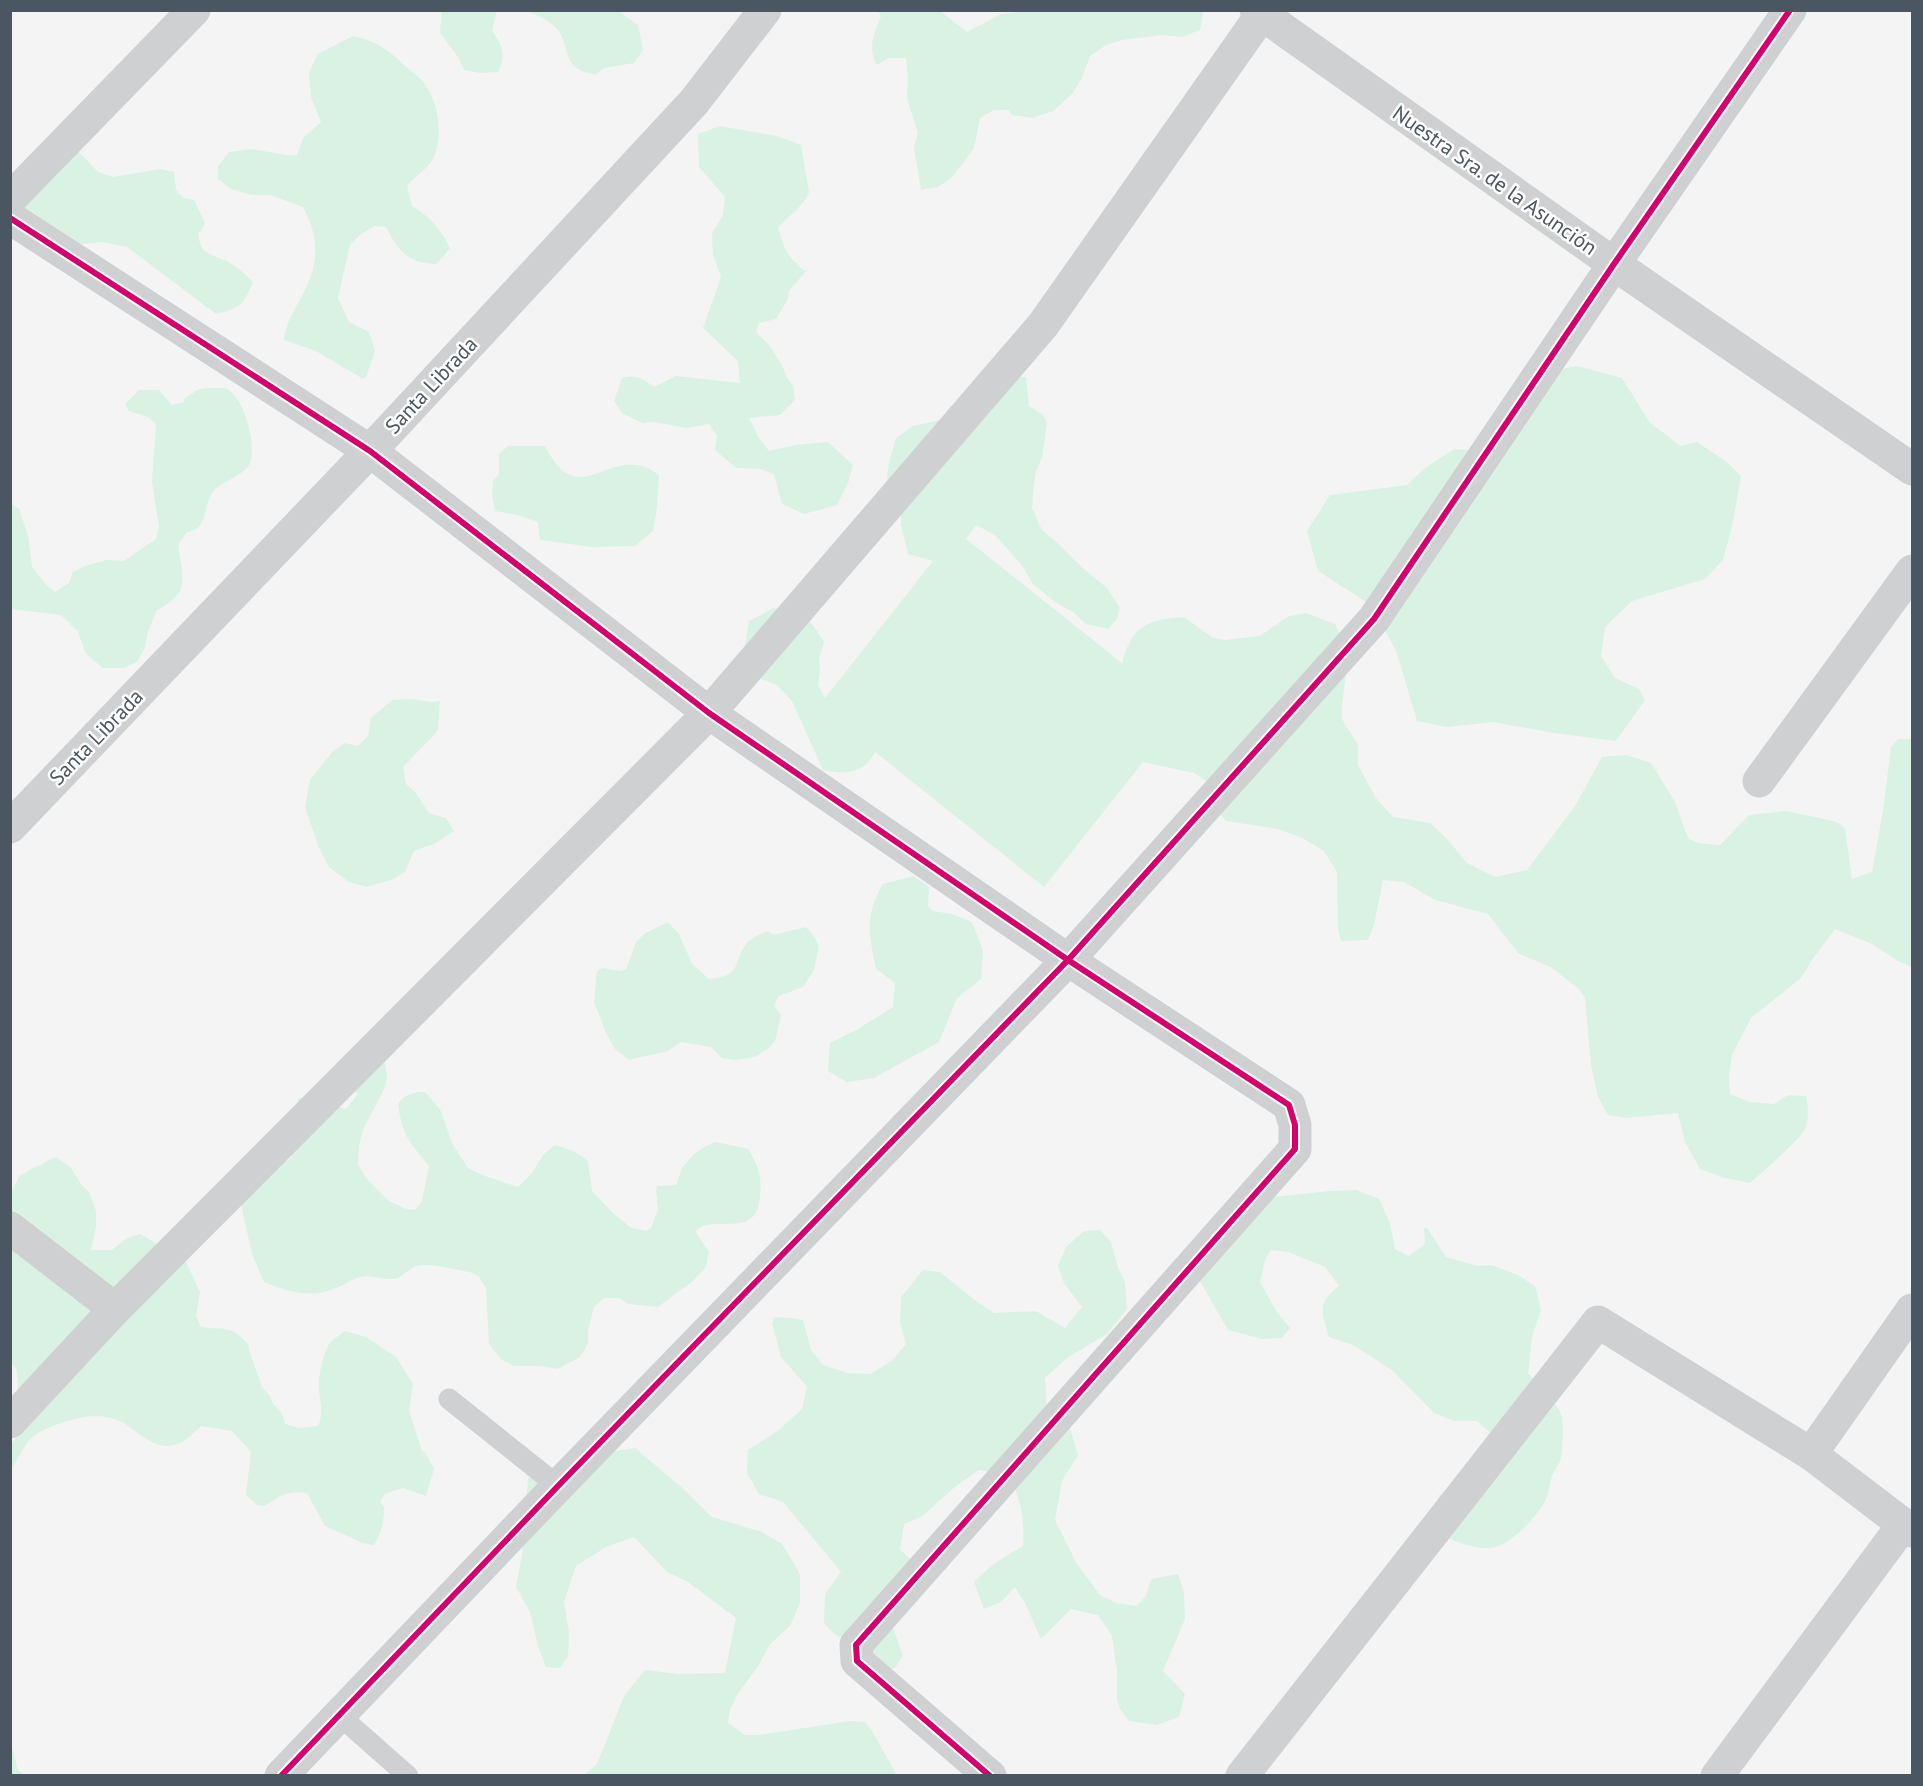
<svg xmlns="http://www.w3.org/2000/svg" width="1923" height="1786" viewBox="0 0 1923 1786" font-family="'PT Sans',sans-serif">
<rect width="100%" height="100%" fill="#f4f4f4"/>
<!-- green -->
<path fill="#d9f2e3" d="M442,11H497L492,30C502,47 507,53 498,72L480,73L464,70L458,57L440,33Z
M529,11H618L638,25L643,50L634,63L604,68L596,75C560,68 573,53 558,30C552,22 538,16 529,11Z
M1201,11L1203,14L1200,30L1182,37L1162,35L1122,40L1106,45L1090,56L1082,78L1072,94L1053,111L1032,118L1012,115L1009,110H994L980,118L974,148L967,158L951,178L938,187L921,190L914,147L918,133L907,99L908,78L906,58H888L877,65C867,46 874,35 881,16L878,11H940L967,32L1001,14L1025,11Z
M353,36C373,40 386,48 401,62C408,69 419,76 425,84C438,103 442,129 436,151C432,167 417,174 407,186L412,206C430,217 441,229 450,248L437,264C408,263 399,252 386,227L374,226L360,235L350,245L338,298L349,322L369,332L375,351L366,377L363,379L316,351L284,340C287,322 289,321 297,305C317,270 323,245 303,207L270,195H251L231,189L218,179V166L229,152L251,149L287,155H297L303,138L321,122L311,97L309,72L318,54Z
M720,126L777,136L801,145L809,193C802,207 789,216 778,227C784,249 787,257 805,271L807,270L789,291L788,299L776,319L759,323L756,332L769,345L782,365L787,378L793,386L795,400L780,415L749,418L759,438L769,451L796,445L828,442L853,465L848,483L837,505L804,514L782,504L774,474L760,469L736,468L715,450L717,436L709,424L687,428L653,422L643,423L623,414L614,401L622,378C636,374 643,379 654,387L676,376L740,383L738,361L703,328L721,277L713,255L712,233L723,215L725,197L699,167L698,134Z
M77,150L98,172L113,177L161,169L174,172L176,190L184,198L194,200L205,223L200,233L198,231C200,258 211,252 230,263C238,267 246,275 253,282C243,305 241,308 216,314L127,247L102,242L80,244L50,241L16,198Z
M1577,366L1622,378L1650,423L1681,446L1697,442L1728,463L1741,476L1733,522L1723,560L1705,579L1632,601L1605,627L1601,656L1615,678L1639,689L1645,700L1616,741L1554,733L1493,722L1447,727L1417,721L1397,653L1371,605L1318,571L1307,531L1330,495L1407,485L1425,468L1454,449L1477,451L1551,371Z
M996,375L1026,377L1029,406L1042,414L1047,423L1042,458L1036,471L1033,492L1032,508L1042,530L1052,538L1083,568L1107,588L1120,608L1117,619L1108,629L1086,624L1073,612L1055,602L1033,584L1021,564L995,535L976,525L966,539L1122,663C1132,625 1147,620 1184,617L1212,637L1224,640L1260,636L1289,616L1306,613L1335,624L1344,644L1347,665L1342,705V719L1358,745V765L1376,798L1393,817L1430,823L1447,839L1467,863L1495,877L1527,870L1575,806L1602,757L1626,755L1651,763L1675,802L1686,833L1689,839L1698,843L1720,845L1749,815L1786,811L1833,821L1840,824L1845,829L1852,879L1872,872L1883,811L1891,747L1898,739H1912V967L1898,961L1872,944L1835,929L1812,960L1801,978L1751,1018L1732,1055L1729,1076L1730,1094L1749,1102L1774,1104L1788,1095L1806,1096C1808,1107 1809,1119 1805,1129C1800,1140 1761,1173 1750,1183L1725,1178L1700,1169L1685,1142L1678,1113L1627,1118L1608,1115L1598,1097L1591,1065L1585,998L1579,989L1552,968L1518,953L1488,914L1435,900L1404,882L1383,880L1374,925L1368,940L1341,941L1338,928L1337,872L1324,851L1302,838L1278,829L1226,821L1213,806L1207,781L1194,773L1143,762L1044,887L875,752C864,774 844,775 823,770L792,701L777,685L755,677L743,657L749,621L774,608C803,613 809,616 824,642L819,659L820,671L818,685L825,698L933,561L908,554L901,525V514L888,487L887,476L889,462L896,438L913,426L935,421L959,418Z
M209,388C214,388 223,387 227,389C245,398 258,449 249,465C242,477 221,481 212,493C202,508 210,528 187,532L178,545C183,578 191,593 157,610L148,631L145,647L137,662L124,668H103L86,654L78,632L61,615L11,609V504L19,509L28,536L32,567L47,586L55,592L69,583L73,572L85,566L106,560L124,561L156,539L159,526L152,482L156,424L148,417L129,411L125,404L139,390H159L172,405L184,402V399L199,389Z
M508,446H545C577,508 600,456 642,466C648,467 654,472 659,475L657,507L653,531L635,546L592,547L540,540L538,522L517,515L495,511L492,495L493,481L499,474V454Z
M412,699L431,702L440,701L438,729L436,733L403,767L406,784L415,792L429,813L446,818L454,831L436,843L414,851L405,872L394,879L367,887L349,882L329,867L319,848L305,807L310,780L333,751L345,743L358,746L368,736L371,718L392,700Z
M913,876L929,887L928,906L933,911L952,914L972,922L983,951L981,979L957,998L939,1042L874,1078L847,1082L828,1071L830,1043L858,1029L893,1007L895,983L876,969C869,933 864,917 883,884Z
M668,922L679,934L692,964L709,979C744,976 731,963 747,943C752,937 761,934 767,931L774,935L806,927L815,938L819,946L814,970L803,987L779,996L774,1006L781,1015L775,1041L770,1047L755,1057L736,1060L722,1058L711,1047L681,1042L668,1051L629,1060L615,1049L606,1033L594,1002L597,971L602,968L620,971L626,969L636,942L644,934Z
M384,1055L387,1078L384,1089L363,1130L359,1145L358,1164L366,1178L389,1201L406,1209L415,1210L422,1201L429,1166C409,1141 402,1136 398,1103C406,1094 413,1092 425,1092L440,1109L452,1143L468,1168L485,1176L518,1187L532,1173L543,1155L555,1145C568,1148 578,1153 588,1161L592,1191L614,1214L630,1227L646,1231L651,1228L658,1209L656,1191L657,1186L676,1185L682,1168L694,1154L706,1146L716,1142L748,1149C759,1167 762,1176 760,1197C757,1241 714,1213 695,1231L709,1252L706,1267L693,1281L658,1307L629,1304L619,1298H604L594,1307L588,1331V1343L580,1357L558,1369L541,1366H514L502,1360L489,1344L486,1288L479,1277L473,1273C457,1270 438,1264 422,1265C411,1265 401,1279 394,1279C381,1280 370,1273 357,1278C350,1280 343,1286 336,1288C310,1299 289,1292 264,1282L252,1254L243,1214L240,1192L279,1165L290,1159L301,1135L298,1098L314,1099L346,1109L358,1094L345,1080Z
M56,1157L71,1168L81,1184L89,1192L96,1211V1227L91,1250H112L127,1238L140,1234L185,1260L200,1292L196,1316L201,1327C226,1331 228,1323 248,1344L249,1350L262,1387L270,1396L273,1404L282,1413L285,1424L299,1428L318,1426C324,1412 320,1403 319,1389C318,1377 323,1352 330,1343C334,1338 341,1335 345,1331L366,1337L396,1357L413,1384L409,1411L422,1451L425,1452L434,1469L426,1496L403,1488L385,1494L380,1502L384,1507C384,1521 382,1532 374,1545L363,1543L325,1526L307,1493C287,1490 280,1496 264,1506L257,1505L246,1495L251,1452L232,1431L201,1426C184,1444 169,1454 145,1438C134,1432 127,1422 114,1419C96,1413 81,1417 64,1422C53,1426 40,1430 31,1438C24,1445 18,1460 11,1469V1444L13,1443L20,1430L17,1371L12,1363L10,1335L11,1192L20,1175Z
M1356,1190L1379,1199L1390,1223L1395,1249L1409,1256L1425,1244L1424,1228H1427L1446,1257L1478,1266L1491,1265L1518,1275L1535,1286L1541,1310L1532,1337L1528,1373C1537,1383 1559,1404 1562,1417C1563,1425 1563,1450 1561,1458C1559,1465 1553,1472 1551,1479C1549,1485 1549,1491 1547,1497C1538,1516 1512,1545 1490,1548C1475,1550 1445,1538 1433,1530L1439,1495L1464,1490L1494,1436L1477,1421H1455L1434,1413L1392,1370L1353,1345L1329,1337C1322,1312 1316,1304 1339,1286L1325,1267L1288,1252L1271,1250L1265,1260L1260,1282L1277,1312L1290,1328L1282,1338L1262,1339L1228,1330L1196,1274L1272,1197L1330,1191Z
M1100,1230L1111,1242L1118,1268L1125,1282L1127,1309L1107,1334L1067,1358L1045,1378L1047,1411L1067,1419L1078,1455L1062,1481L1055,1520L1077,1564L1100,1595L1116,1603L1136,1606L1146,1596L1151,1579L1178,1574L1184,1592L1185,1619L1163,1671L1185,1694L1179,1717L1157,1725L1129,1721L1120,1709L1117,1699V1671L1112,1636L1098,1615L1071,1609L1041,1639L1026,1605L1015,1587L1001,1602L984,1609L974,1582L992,1565L1023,1546C1025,1521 1021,1497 1008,1475L979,1470L956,1486L921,1517L904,1524L900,1550L915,1563L884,1616L893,1628L903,1656L895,1668L889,1669L856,1644L834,1634L824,1623L825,1594L841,1572L783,1502L759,1494L747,1473L748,1450L779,1430L802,1409L807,1387L781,1357L772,1323L774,1317L791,1318L803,1320L811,1350L823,1365L848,1373L870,1374L892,1361L906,1344L900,1322L901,1297L923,1270L940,1272L976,1301L994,1313L1036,1311L1065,1328L1082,1307L1064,1283L1058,1266L1066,1247L1084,1231Z
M635,1448L679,1485L712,1517L762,1532L782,1544L800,1574V1603L790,1626L770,1644L759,1665L739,1692L730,1710L728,1723L745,1735H759L850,1721L865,1722L872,1731L897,1775H584L597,1764L624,1696L645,1670L678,1674L725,1673L736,1618L688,1582L667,1572L634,1537L606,1547L576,1566L564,1602L569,1632L568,1657L560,1668L546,1667L538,1646L530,1612L516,1587L522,1554L528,1478L603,1453Z
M11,1743L18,1770L24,1775H11Z"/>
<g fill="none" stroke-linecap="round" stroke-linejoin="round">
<!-- service -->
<path stroke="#ced0d2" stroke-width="21" d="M449,1399L558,1486
M339,1715L408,1776"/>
<!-- minor -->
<path stroke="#ced0d2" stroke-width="33" d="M1256,10L1614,264L1912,469
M10,199L194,10
M10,218L370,451L709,713L1068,960L1289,1105L1295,1125V1149L856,1645L857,1661L990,1776
M1759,781L1912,571
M10,1228L115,1309
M10,1422L115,1309L709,713L1043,325L1262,14
M1811,1454L1912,1310
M281,1776L558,1486L1068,960L1374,619L1614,264L1790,10
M1242,1776L1598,1322L1811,1454L1912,1531
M1717,1776L1903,1525"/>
<!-- tertiary -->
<path stroke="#ced0d2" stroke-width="33" d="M10,827L370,451L694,102L765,10"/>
<!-- cycleway casing -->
<g stroke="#fff" stroke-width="10">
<path id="cycleway" d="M10,218L370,451L709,713L1068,960L1289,1105L1295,1125V1149L856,1645L857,1661L990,1776
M281,1776L558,1486L1068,960L1374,619L1614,264L1790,10"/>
</g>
<!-- cycleway -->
<use href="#cycleway" stroke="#d6006c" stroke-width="6"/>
</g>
<g text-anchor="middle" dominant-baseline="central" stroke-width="5" stroke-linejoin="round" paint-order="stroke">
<!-- street labels -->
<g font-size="21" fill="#4a5661" stroke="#fff">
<text transform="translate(1495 180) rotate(35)">Nuestra Sra. de la Asunción</text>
<text transform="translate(431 385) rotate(-47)">Santa Librada</text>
<text transform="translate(96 737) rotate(-46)">Santa Librada</text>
</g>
</g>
<!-- border -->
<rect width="1923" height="1786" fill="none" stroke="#4a5661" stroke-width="24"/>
</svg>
